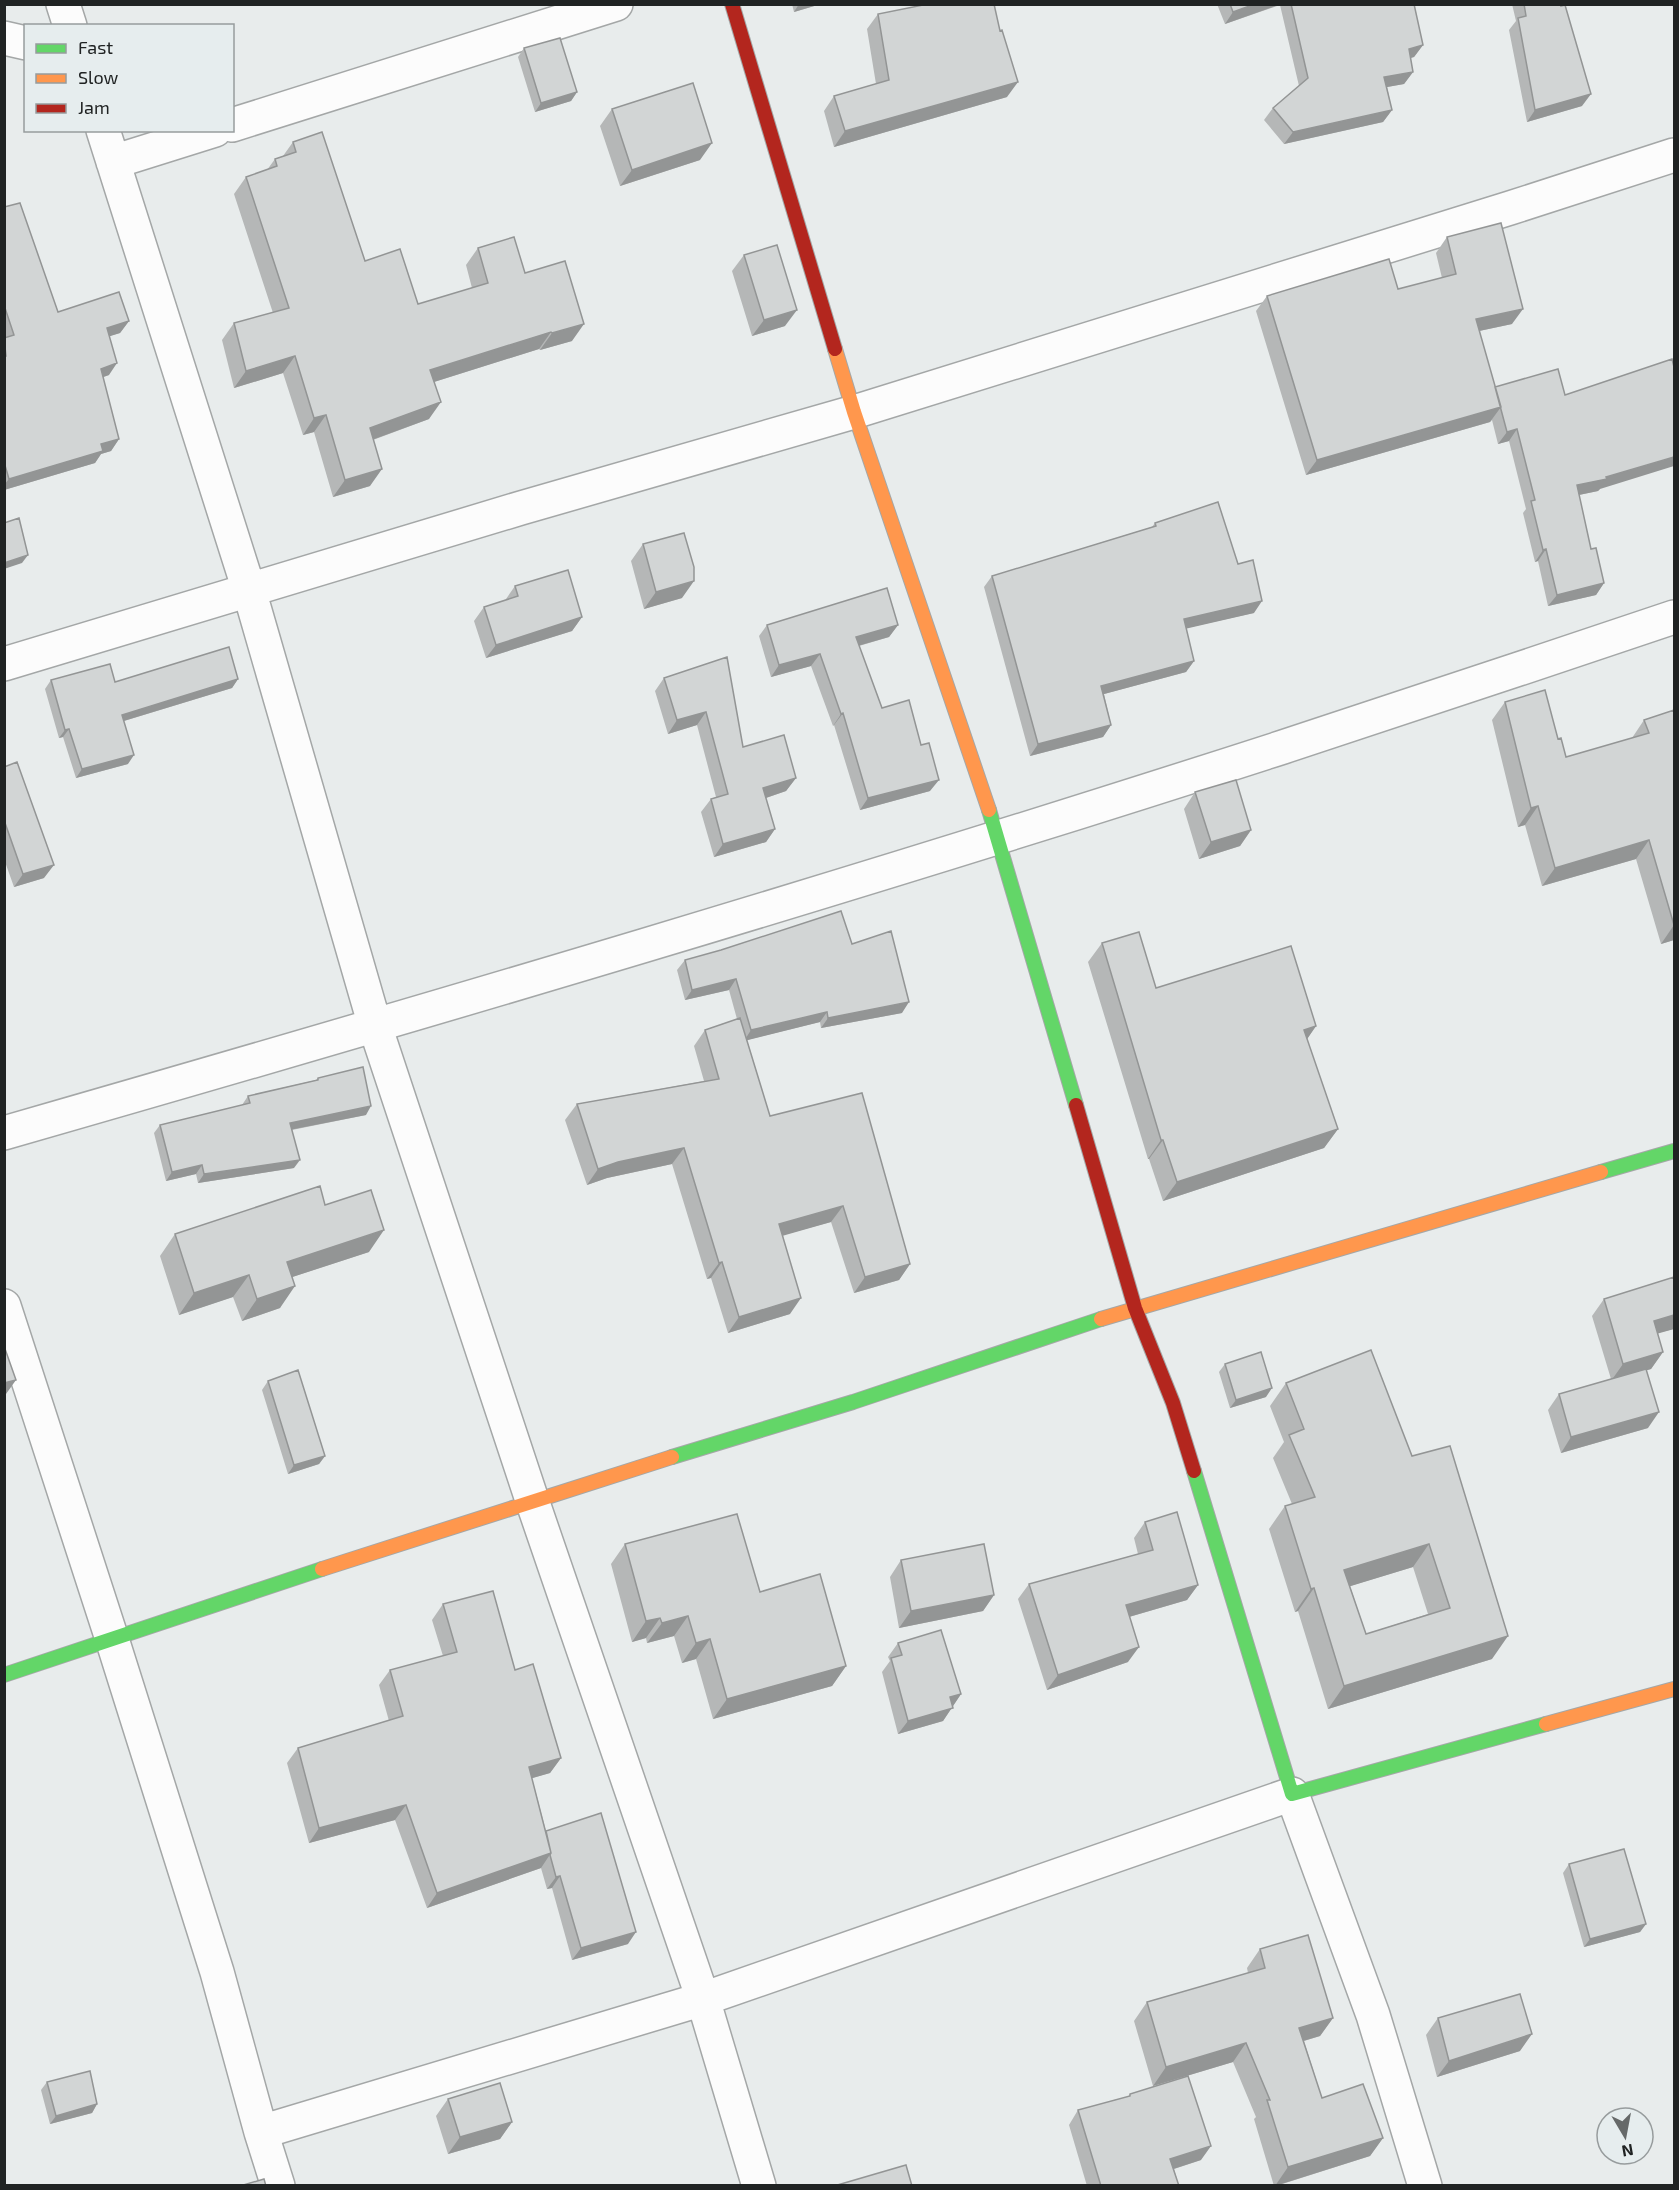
<svg xmlns="http://www.w3.org/2000/svg" width="1679" height="2190" viewBox="0 0 1679 2190" font-family="'Exo 2',sans-serif">
<rect width="100%" height="100%" fill="#e8ecec"/>
<g fill="none" stroke-linecap="round" stroke-linejoin="round">
<!-- street casing -->
<g stroke="#a4a7a7" stroke-width="36">
<path id="street" d="M63,4L70,26
M4,38L26,43
M232,125L616,4
M103,130L249,590L375,1026L533,1503L703,1999L759,2186
M113,162L215,130
M4,664L521,508L854,412L1510,208L1674,155
M4,1133C432,1010 859,884 1283,747C1413,704 1544,661 1674,617
M4,1306L112,1639L217,1972L261,2132L278,2186
M261,2132L703,1999L1292,1794L1373,2015L1425,2186"/>
</g>
<!-- fast casing -->
<g stroke="#a4a7a7" stroke-width="16">
<path id="fast" d="M989,810L1076,1105
M1601,1172L1674,1151
M672,1457L853,1402L1101,1319
M1194,1471L1292,1794L1546,1724
M4,1675L322,1569"/>
</g>
<!-- slow casing -->
<g stroke="#a4a7a7" stroke-width="16">
<path id="slow" d="M835,349L854,412L989,810
M1101,1319L1601,1172
M322,1569L672,1457
M1546,1724L1674,1689"/>
</g>
<!-- jam casing -->
<g stroke="#a4a7a7" stroke-width="16">
<path id="jam" d="M732,4L835,349
M1076,1105L1135,1308L1173,1403L1194,1471"/>
</g>
<!-- street -->
<use href="#street" stroke="#fcfcfc" stroke-width="33"/>
<!-- fast -->
<use href="#fast" stroke="#63d668" stroke-width="14"/>
<!-- slow -->
<use href="#slow" stroke="#ff974d" stroke-width="14"/>
<!-- jam -->
<use href="#jam" stroke="#b3261e" stroke-width="14"/>
</g>
<!-- wall -->
<path fill="#b5b7b7" fill-rule="evenodd" d="M792,4H821L794,12Z
M1217,4H1414L1423,45L1414,57L1410,58L1413,72L1404,84L1387,87L1392,110L1383,122L1284,144L1264,120L1273,108L1299,86L1280,5L1225,24Z
M1512,4H1561L1582,106L1527,122L1509,30L1516,21Z
M878,14L1000,31L1007,97L834,147L824,111L834,96L876,84L867,29Z
M524,48L577,92L571,101L535,112L518,57Z
M612,109L700,160L620,186L600,126Z
M293,142L365,261L418,304L472,288L466,265L478,248L525,273L572,341L540,350L539,349L434,382L429,419L373,440L370,486L333,497L314,432L303,435L283,373L234,388L222,340L234,323L273,313L234,194L246,177L267,170L275,159L283,156Z
M4,207L58,312L129,321L120,333L109,336V375L103,377L119,439L111,451L101,454L95,463L4,490Z
M1447,237L1512,324L1479,331L1495,387L1565,395L1600,489L1598,491L1579,495L1591,549L1604,583L1596,595L1548,606L1538,561L1535,562L1523,513L1526,509L1509,441L1498,444L1492,420L1490,422L1306,475L1256,311L1267,296L1398,289L1442,278L1436,253Z
M744,255L785,326L752,336L732,271Z
M1155,523L1254,613L1186,628L1194,661L1186,672L1104,694L1111,725L1103,737L1030,756L984,587L992,576L1152,527Z
M643,544L682,598L644,609L631,561Z
M515,586L582,617L572,631L486,658L474,621L484,607L506,600V599Z
M767,625H898L889,637L859,646L882,708L930,791L860,810L834,725L833,726L811,666L771,677L759,636Z
M727,657L743,747L796,778L786,791L766,798L775,829L766,842L714,857L701,812L711,799L716,797L697,725L668,734L655,691L664,678Z
M238,679L232,688L124,721L128,764L76,778L63,737L59,738L45,689L51,680L115,682Z
M1505,702L1558,739L1566,757L1632,738L1644,720L1674,710V940L1661,944L1636,859L1542,886L1525,825L1518,827L1492,720Z
M4,767L44,878L14,887L4,859Z
M1195,792L1251,830L1240,846L1199,859L1184,809Z
M1102,943L1156,988L1316,1026L1307,1039L1338,1129L1324,1148L1163,1201L1149,1159H1148L1088,962Z
M852,944L902,1013L821,1028L820,1022L747,1040L770,1116L910,1264L899,1280L854,1293L831,1222L783,1235L790,1314L728,1333L711,1278L707,1279L672,1164L607,1178L587,1185L565,1120L577,1104L704,1081L694,1046L705,1030L737,1019L729,990L685,1000L677,970L685,960Z
M318,1078L366,1115L292,1130L294,1168L198,1183L196,1174L166,1181L154,1133L160,1125L242,1105L248,1096L316,1080Z
M325,1205L369,1252L292,1277L280,1308L242,1321L233,1297L179,1315L160,1256L175,1234Z
M1674,1277V1329L1657,1333L1663,1352L1651,1369L1647,1370L1648,1428L1561,1453L1548,1410L1559,1394L1611,1379L1592,1316L1604,1299Z
M1225,1364L1266,1397L1230,1408L1219,1372Z
M268,1381L325,1456L319,1464L288,1474L262,1390Z
M1286,1383L1412,1456L1492,1659L1328,1709L1298,1611L1295,1612L1269,1529L1285,1506L1292,1504L1273,1458L1284,1442L1270,1406ZM1413,1567L1428,1614L1366,1634L1350,1586Z
M1145,1522L1198,1585L1187,1600L1129,1617L1128,1662L1047,1690L1018,1599L1029,1584L1138,1554L1134,1538Z
M625,1544L760,1592L846,1666L832,1686L713,1719L696,1659L682,1663L674,1636L647,1643L646,1638L632,1642L611,1564Z
M901,1560L994,1595L983,1611L899,1628L890,1577Z
M443,1604L515,1670L561,1758L550,1773L532,1778L546,1831L628,1944L572,1960L552,1888L547,1889L541,1868L427,1908L395,1820L309,1843L287,1763L298,1748L389,1721L379,1685L390,1670L443,1656L432,1620Z
M898,1643L961,1694L943,1721L898,1734L882,1672L890,1661L888,1657Z
M1569,1864L1646,1924L1640,1932L1584,1947L1563,1873Z
M1260,1949L1333,2018L1320,2036L1304,2041L1322,2098L1383,2138L1370,2156L1276,2186H1274L1254,2119L1256,2117L1233,2062L1153,2086L1134,2021L1147,2002L1248,1973L1247,1968Z
M1438,2018L1520,2051L1437,2077L1426,2035Z
M47,2082L97,2104L92,2113L50,2124L41,2090Z
M1130,2094L1201,2160L1174,2169L1179,2186H1087L1069,2125L1078,2110L1128,2097Z
M448,2099L512,2122L500,2139L448,2154L436,2116Z"/>
<!-- shaded-wall -->
<path fill="#939595" d="M799,4H821L794,12Z
M1255,4H1281L1225,24L1233,12Z
M1423,45L1414,57L1400,61L1409,49Z
M1413,72L1404,84L1376,89L1384,77Z
M1018,82L1007,97L834,147L845,131Z
M577,92L571,101L535,112L541,103Z
M1591,94L1582,106L1527,122L1535,110Z
M1392,110L1383,122L1284,144L1293,132Z
M712,143L700,160L620,186L632,170Z
M1523,309L1512,324L1465,334L1476,319Z
M797,310L785,326L752,336L764,320Z
M129,321L120,333L98,340L107,328Z
M584,324L572,341L540,350L552,333Z
M551,332L539,349L418,387L430,370Z
M295,356L283,373L234,388L246,371Z
M117,363L109,375L92,381L101,369Z
M441,402L429,419L358,445L370,428Z
M1501,407L1490,422L1306,475L1317,460Z
M326,415L314,432L303,435L314,418Z
M1517,429L1509,441L1498,444L1507,432Z
M119,439L111,451L101,454L95,463L4,490V485L9,479L101,444Z
M1674,457V466L1600,489L1598,491L1569,497L1577,485L1606,477Z
M382,469L370,486L333,497L345,480Z
M1546,549L1538,561L1535,562L1543,550Z
M28,555L22,563L4,569V563Z
M694,581L682,598L644,609L656,592Z
M1604,583L1596,595L1548,606L1557,595Z
M1262,601L1254,613L1176,631L1184,619Z
M582,617L572,631L486,658L496,645Z
M898,625L889,637L847,649L856,637Z
M820,654L811,666L771,677L779,665Z
M1194,661L1186,672L1093,697L1101,686Z
M238,679L232,688L117,723L122,715Z
M706,712L697,725L668,734L677,720Z
M843,713L834,725L833,726L841,714Z
M1111,725L1103,737L1030,756L1038,744Z
M69,729L63,737L59,738L65,730Z
M134,755L128,764L76,778L82,769Z
M796,778L786,791L754,802L763,788Z
M939,780L930,791L860,810L868,798Z
M1538,806L1525,825L1518,827L1531,808Z
M775,829L766,842L714,857L723,844Z
M1251,830L1240,846L1199,859L1211,842Z
M1649,840L1636,859L1542,886L1555,868Z
M54,865L44,878L14,887L23,874Z
M1674,925V940L1661,944Z
M736,979L729,990L685,1000L692,990Z
M909,1002L902,1013L821,1028L828,1018Z
M827,1012L820,1022L744,1041L751,1030Z
M1316,1026L1303,1045L1304,1030Z
M371,1106L366,1115L284,1131L290,1123Z
M1338,1129L1324,1148L1163,1201L1177,1182Z
M1161,1140H1163L1149,1159H1148Z
M684,1148L672,1164L607,1178L587,1185L598,1169L618,1162Z
M300,1160L294,1168L198,1183L204,1174Z
M202,1165L196,1174L166,1181L172,1172Z
M843,1206L831,1222L768,1240L779,1224Z
M384,1230L369,1252L271,1284L287,1262Z
M722,1262L711,1278L707,1279L719,1263Z
M910,1264L899,1280L854,1293L865,1277Z
M249,1275L233,1297L179,1315L194,1293Z
M295,1286L280,1308L242,1321L257,1299Z
M801,1298L790,1314L728,1333L739,1317Z
M1674,1315V1329L1642,1338L1654,1321Z
M1663,1352L1651,1369L1611,1381L1623,1364Z
M16,1380L6,1394L4,1395V1383Z
M1272,1388L1266,1397L1230,1408L1236,1400Z
M1659,1412L1648,1428L1561,1453L1571,1437Z
M325,1456L319,1464L288,1474L294,1465Z
M1429,1544L1413,1567L1328,1593L1344,1570Z
M1198,1585L1187,1600L1115,1621L1126,1605Z
M1314,1588L1298,1611L1295,1612L1311,1589Z
M994,1595L983,1611L899,1628L911,1611Z
M688,1616L674,1636L647,1643L662,1623Z
M660,1618L646,1638L632,1642L646,1621Z
M1508,1636L1492,1659L1328,1709L1344,1686Z
M710,1639L696,1659L682,1663L696,1643Z
M1139,1647L1128,1662L1047,1690L1058,1675Z
M846,1666L832,1686L713,1719L727,1699Z
M961,1694L943,1721L898,1734L908,1721L950,1697Z
M561,1758L550,1773L519,1782L529,1767Z
M406,1805L395,1820L309,1843L319,1828Z
M551,1853L541,1868L427,1908L437,1893Z
M560,1876L552,1888L547,1889L556,1877Z
M1646,1924L1640,1932L1584,1947L1590,1939Z
M636,1932L628,1944L572,1960L581,1948Z
M1333,2018L1320,2036L1286,2046L1299,2028Z
M1532,2034L1520,2051L1437,2077L1449,2061Z
M1246,2043L1233,2062L1153,2086L1166,2067Z
M97,2104L92,2113L50,2124L56,2116Z
M512,2122L500,2139L448,2154L460,2137Z
M1383,2138L1370,2156L1275,2186L1288,2167Z
M1211,2146L1201,2160L1161,2173L1170,2159Z"/>
<!-- building -->
<path fill="#d2d5d5" stroke="#939595" stroke-width="1.5" fill-rule="evenodd" d="M928,4H994L1000,31L1002,30L1018,82L845,131L834,96L889,80L878,14Z
M1230,4H1255L1233,12Z
M1291,4H1414L1423,45L1409,49L1413,72L1384,77L1392,110L1293,132L1273,108L1308,78Z
M1524,4H1561V6L1565,5L1591,94L1535,110L1518,18L1526,16Z
M560,38L577,92L541,103L524,48Z
M693,83L712,143L632,170L612,109Z
M322,132L365,261L400,249L418,304L488,283L478,248L514,237L525,273L565,261L584,324L552,333L551,332L430,370L441,402L370,428L382,469L345,480L326,415L314,418L295,356L246,371L234,323L289,308L246,177L277,166L275,159L296,152L293,142Z
M20,203L58,312L119,292L129,321L107,328L117,363L101,369L119,439L101,444L103,451L9,479L4,462V356H6L4,338L14,335L4,305V207Z
M1501,223L1523,309L1476,319L1501,407L1317,460L1267,296L1389,259L1398,289L1456,274L1447,237Z
M777,245L797,310L764,320L744,255Z
M1672,359L1674,367V457L1606,477L1607,479L1577,485L1591,549L1596,548L1604,583L1557,595L1546,549L1543,550L1531,501L1535,500L1517,429L1507,432L1495,387L1558,369L1565,395Z
M1218,502L1238,564L1253,560L1262,601L1184,619L1194,661L1101,686L1111,725L1038,744L992,576L1156,526L1155,523Z
M19,518L28,555L4,563V523Z
M684,533L694,567V581L656,592L643,544Z
M568,570L582,617L496,645L484,607L518,596L515,586Z
M887,588L898,625L856,637L882,708L909,700L921,745L929,743L939,780L868,798L843,713L841,714L820,654L779,665L767,625Z
M229,647L238,679L122,715L134,755L82,769L69,729L65,730L51,680L110,664L115,682Z
M727,657L743,747L784,735L796,778L763,788L775,829L723,844L711,799L728,794L706,712L677,720L664,678Z
M1545,690L1558,739L1561,738L1566,757L1649,733L1644,720L1674,710V925L1649,840L1555,868L1538,806L1531,808L1505,702Z
M17,762L54,865L23,874L4,820V767Z
M1236,780L1251,830L1211,842L1195,792Z
M841,911L852,944L891,931L909,1002L828,1018L827,1012L751,1030L736,979L692,990L685,960L721,950Z
M1139,932L1156,988L1291,946L1316,1026L1304,1030L1338,1129L1177,1182L1163,1140H1161L1102,943Z
M740,1018L770,1116L862,1093L910,1264L865,1277L843,1206L779,1224L801,1298L739,1317L722,1262L719,1263L684,1148L618,1162L598,1169L577,1104L719,1079L705,1030Z
M363,1067L371,1106L290,1123L300,1160L204,1174L202,1165L172,1172L160,1125L250,1103L248,1096L318,1080V1078Z
M320,1186L325,1205L371,1190L384,1230L287,1262L295,1286L257,1299L249,1275L194,1293L175,1234Z
M1674,1277V1315L1654,1321L1663,1352L1623,1364L1604,1299Z
M4,1346L16,1380L4,1383Z
M1371,1350L1412,1456L1450,1446L1508,1636L1344,1686L1314,1588L1311,1589L1285,1506L1315,1497L1289,1435L1304,1429L1286,1383ZM1429,1544L1450,1608L1366,1634L1344,1570Z
M1261,1352L1272,1388L1236,1400L1225,1364Z
M1646,1369L1659,1412L1571,1437L1559,1394Z
M298,1370L325,1456L294,1465L268,1381Z
M1177,1512L1198,1585L1126,1605L1139,1647L1058,1675L1029,1584L1153,1550L1145,1522Z
M737,1514L760,1592L820,1574L846,1666L727,1699L710,1639L696,1643L688,1616L662,1623L660,1618L646,1621L625,1544Z
M984,1544L994,1595L911,1611L901,1560Z
M493,1591L515,1670L533,1664L561,1758L529,1767L551,1853L437,1893L406,1805L319,1828L298,1748L403,1716L390,1670L457,1652L443,1604Z
M941,1630L961,1694L950,1697L953,1708L908,1721L891,1658L902,1655L898,1643Z
M601,1813L636,1932L581,1948L560,1876L556,1877L550,1855L551,1853L546,1831Z
M1624,1849L1646,1924L1590,1939L1569,1864Z
M1308,1935L1333,2018L1299,2028L1322,2098L1363,2084L1383,2138L1288,2167L1267,2100H1270L1246,2043L1166,2067L1147,2002L1265,1968L1260,1949Z
M1520,1994L1532,2034L1449,2061L1438,2018Z
M90,2071L97,2104L56,2116L47,2082Z
M1188,2076L1211,2146L1170,2159L1179,2186H1101L1078,2110L1130,2096V2094Z
M500,2083L512,2122L460,2137L448,2099Z
M906,2165L912,2186H834Z
M264,2179L266,2186H240Z"/>
<!-- border -->
<rect width="1679" height="2190" fill="none" stroke="#202323" stroke-width="12"/>
<!-- legend -->
<rect x="24" y="24" width="210" height="108" fill="#e6edee" stroke="#979c9d" stroke-width="1.5"/>
<rect x="36" y="44" width="30" height="9" fill="#63d668" stroke="#979c9d" stroke-width="1.5"/>
<text x="78" y="54" font-size="18" fill="#202323">Fast</text>
<rect x="36" y="74" width="30" height="9" fill="#ff974d" stroke="#979c9d" stroke-width="1.5"/>
<text x="78" y="84" font-size="18" fill="#202323">Slow</text>
<rect x="36" y="104" width="30" height="9" fill="#b3261e" stroke="#979c9d" stroke-width="1.5"/>
<text x="78" y="114" font-size="18" fill="#202323">Jam</text>
<!-- north arrow -->
<g transform="translate(1625 2136) rotate(170)"><circle r="28" fill="#e6edee" stroke="#979c9d" stroke-width="1.5"/>
<path d="M0-4.5L10 22L0 15L-10 22Z" fill="#666969"/>
<text y="-9" font-size="16" font-weight="bold" text-anchor="middle" fill="#202323">N</text>
</g>
</svg>
